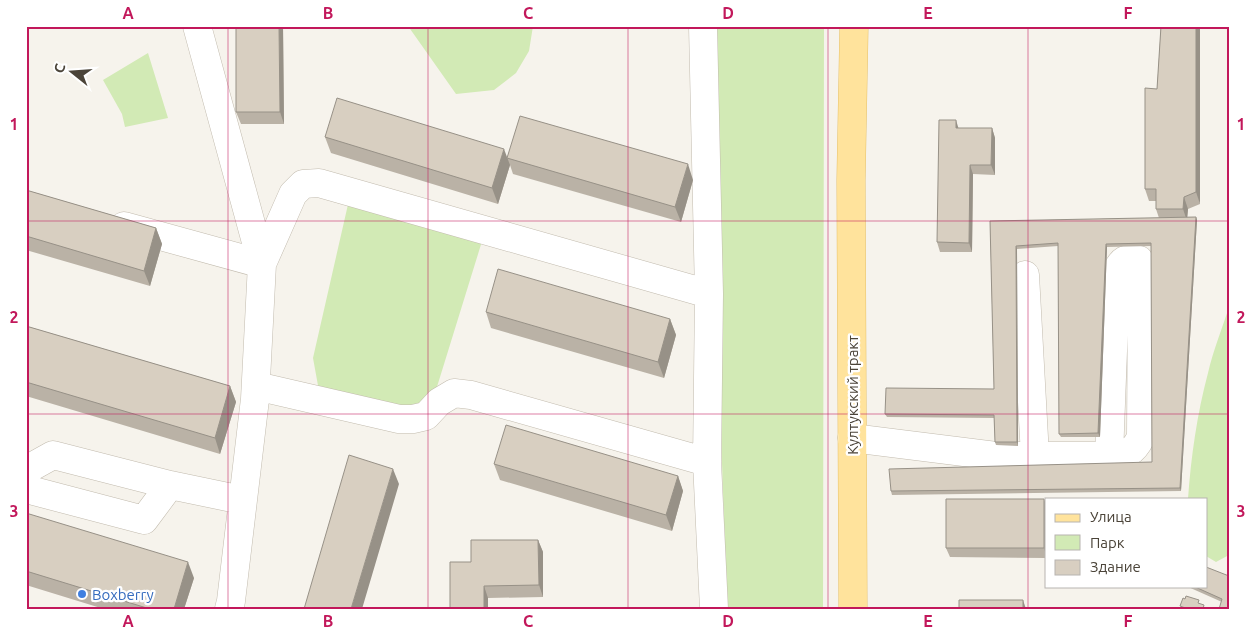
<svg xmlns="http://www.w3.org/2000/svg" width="1255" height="635" viewBox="0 0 1255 635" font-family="Ubuntu,sans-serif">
<rect width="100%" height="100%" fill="#f6f3ec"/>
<!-- green -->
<path fill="#d2eab5" d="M408,26H533L529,51L516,73L494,90L456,94Z
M707,26H824L823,609H727Z
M148,53L168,118L125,127L122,114L103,80Z
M349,200L483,238L432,403L408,415L319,391L313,358Z
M1229,307V555L1216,562L1206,556V499H1188C1191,457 1197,414 1208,373C1213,351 1222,329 1229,307Z"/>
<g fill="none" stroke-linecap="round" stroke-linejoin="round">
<!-- minor casing -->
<g stroke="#c2bbae" stroke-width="29">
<path id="minor" d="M197,26L262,264
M703,26L709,294
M124,226L262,264
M1025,275L1035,456
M256,386L399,419H413L426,416L439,402L454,393L471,395L707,462
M852,438L996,456H1109C1126,454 1133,454 1141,437L1142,266L1139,260C1126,257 1121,260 1116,272L1109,456
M26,470L53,455L170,485L242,500
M26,489L144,520L170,485
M229,609L231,601L255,399L262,264L293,194L303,184L319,183L709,294L707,462L714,609"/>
</g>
<!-- major casing -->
<g stroke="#e6c16a" stroke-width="29">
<path id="major" d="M853,609L851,180L854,26"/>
</g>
<!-- minor -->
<use href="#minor" stroke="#fff" stroke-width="28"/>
<!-- major -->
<use href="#major" stroke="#ffe39c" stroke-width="28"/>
</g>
<!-- wall -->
<path fill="#bab2a6" d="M283,26L284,124H241L236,112Z
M1161,26L1200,204L1188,209L1187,217H1196L1197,220L1181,491L892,495L891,491L1152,462L1151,246L1107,247L1100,437H1061L1059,434L1058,246L1017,249L1018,446L996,445L995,442L994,418L887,417L885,414L994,389L990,221L1159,218L1156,209V201H1149L1145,189L1157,89Z
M958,128H992L995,138V175L973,174L972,252H940L937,242Z
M325,137L508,158L693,180L681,222L513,174L510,165L498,204L331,153Z
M26,190L156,228L162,244L150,286L26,250Z
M486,312L670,319L676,335L664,378L491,328Z
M26,326L230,386L236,402L220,454L26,396Z
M494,464L678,476L683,491L672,531L500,480Z
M1044,499L1046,505V558L950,557L946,548Z
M26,513L194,578L184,609H104L26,585Z
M538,540L543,552V597L488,598V609H450Z
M1229,576L1222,602L1186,586H1206Z"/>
<!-- shaded-wall -->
<path fill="#979187" d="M279,26H283L284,124L280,112Z
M1196,26H1200V204L1196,192Z
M956,120L959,130L956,128Z
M992,128L995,138V175L991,165Z
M504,149L510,165L498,204L492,188Z
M688,164L693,180L681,222L675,207Z
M970,165L973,174L972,252L969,243Z
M1184,197L1188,209L1187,221L1183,209Z
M1196,217L1197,220L1181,491L1180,488Z
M156,228L162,244L150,286L144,271Z
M1106,244L1107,247L1100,437L1098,433Z
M1016,246L1017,249L1018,446L1017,442Z
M670,319L676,335L664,378L658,362Z
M230,386L236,402L220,454L215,438Z
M393,469L399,484L362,609H351Z
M678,476L683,491L672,531L666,515Z
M1044,499L1046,505V555L1044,548Z
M538,540L543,552V597L539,585Z
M188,562L194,578L184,609H174Z
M484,586L488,598V609H484Z
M1023,600L1026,609H1023Z"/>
<!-- building -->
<path fill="#d8cfc1" stroke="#979187" d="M236,26H279L280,112H236Z
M1161,26H1196V192L1184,197L1183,209H1156V189H1145V88L1157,89Z
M337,98L504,149L492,188L325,137Z
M520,116L688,164L675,207L507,158Z
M939,120H956V128H992L991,165H970L969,243L937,242Z
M26,190L156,228L144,271L26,236Z
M1196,217L1180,488L891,491L889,469L1152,462L1151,243L1106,244L1098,433L1059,434L1058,243L1016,246L1017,442H995L994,415L885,414L886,388L994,389L990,221Z
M498,269L670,319L658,362L486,312Z
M26,326L230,386L215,438L26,382Z
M506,425L678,476L666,515L494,464Z
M349,455L393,469L351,609H304Z
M946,499H1044V548H946Z
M26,513L188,562L174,609H150L26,571Z
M471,540H538L539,585L484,586V609H450V562H471Z
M1206,567L1229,576V609H1219L1222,599L1193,586H1206Z
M1186,596L1199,600L1198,603L1204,605L1203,609H1188L1180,606L1183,598L1185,599Z
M959,600H1023V609H959Z"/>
<!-- grid -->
<path fill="none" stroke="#c2185b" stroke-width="1" stroke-opacity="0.55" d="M228,26V609M428,26V609M628,26V609M828,26V609M1028,26V609M26,221H1229M26,414H1229"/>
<!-- markers -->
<circle fill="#3f7fe0" stroke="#fff" stroke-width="2" cx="82" cy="594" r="5"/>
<g text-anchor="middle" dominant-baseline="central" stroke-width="4.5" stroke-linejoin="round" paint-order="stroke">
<!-- street labels -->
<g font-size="15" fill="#4b4439" stroke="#fff">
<text transform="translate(852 395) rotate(-90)">Култукский тракт</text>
</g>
<!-- shop labels -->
<g font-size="15" fill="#366cbe" stroke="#fff" text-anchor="start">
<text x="92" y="594">Boxberry</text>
</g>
</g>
<!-- border -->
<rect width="1255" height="635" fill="none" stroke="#ffffff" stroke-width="55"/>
<!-- legend -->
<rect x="1045" y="498" width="162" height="90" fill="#ffffff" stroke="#b7b4b0"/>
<rect x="1055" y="514" width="25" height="8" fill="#ffe39c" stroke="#b7b4b0"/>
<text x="1090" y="522" font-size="15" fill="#4b4439">Улица</text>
<rect x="1055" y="535" width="25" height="15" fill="#d2eab5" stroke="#b7b4b0"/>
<text x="1090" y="548" font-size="15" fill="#4b4439">Парк</text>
<rect x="1055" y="560" width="25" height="15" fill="#d8cfc1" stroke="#b7b4b0"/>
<text x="1090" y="572" font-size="15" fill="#4b4439">Здание</text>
<!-- north arrow -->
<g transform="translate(72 72) rotate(287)" stroke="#ffffff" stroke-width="4" paint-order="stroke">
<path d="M0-4L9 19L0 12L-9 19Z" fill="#4b4439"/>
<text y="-8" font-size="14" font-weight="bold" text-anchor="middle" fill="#4b4439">С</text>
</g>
<rect x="28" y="28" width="1200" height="580" fill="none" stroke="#c2185b" stroke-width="2"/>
<g font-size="16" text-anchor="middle" font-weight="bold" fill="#c2185b">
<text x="128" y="19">A</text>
<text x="328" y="19">B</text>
<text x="528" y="19">C</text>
<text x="728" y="19">D</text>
<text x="928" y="19">E</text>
<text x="1128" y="19">F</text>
<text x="14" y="130">1</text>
<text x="1241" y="130">1</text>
<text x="14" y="323">2</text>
<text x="1241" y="323">2</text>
<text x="14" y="517">3</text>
<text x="1241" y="517">3</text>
<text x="128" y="627">A</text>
<text x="328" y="627">B</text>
<text x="528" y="627">C</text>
<text x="728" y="627">D</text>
<text x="928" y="627">E</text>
<text x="1128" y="627">F</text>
</g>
</svg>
